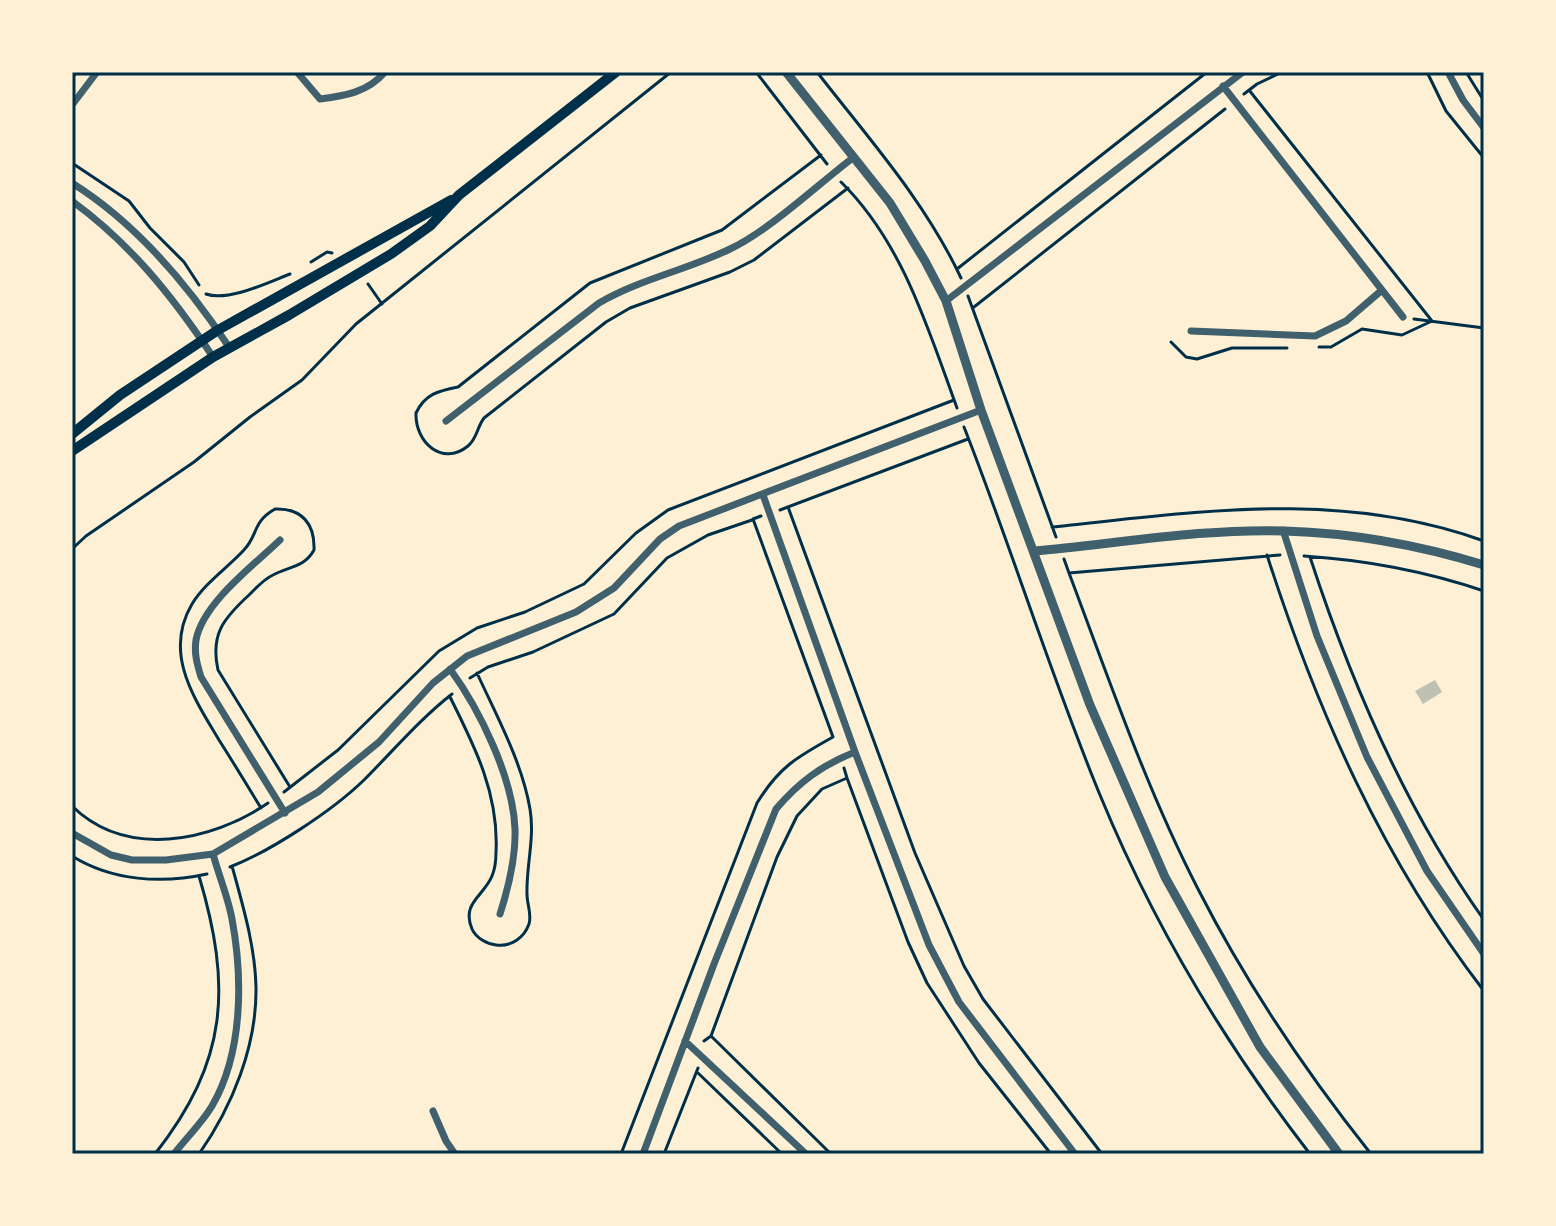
<svg xmlns="http://www.w3.org/2000/svg" width="1556" height="1226" viewBox="0 0 1556 1226" font-family="Figtree,sans-serif">
<rect width="100%" height="100%" fill="#fdf0d5"/>
<!-- building -->
<path fill="#bec0b2" d="M1435,680L1442,692L1423,704L1415,691Z"/>
<g fill="none" stroke-linecap="round" stroke-linejoin="round">
<!-- path -->
<path stroke="#003049" stroke-width="3" d="M756,72L827,164
M817,72C869,139 925,201 961,278
M1427,72L1446,111L1484,158
M1466,72L1484,101
M72,79L76,72
M1249,90L1432,321L1402,335L1362,329L1331,347H1319
M1244,94L1257,84L1282,72
M821,155L722,230L590,283L458,387C438,391 425,394 416,413C415,442 442,467 468,446C477,439 477,427 484,418L606,322L630,308L730,272L754,260L848,188
M72,163L129,201L150,228L184,262L199,285
M841,182C903,243 928,329 957,408
M311,262L327,252L332,253
M957,269L1207,72
M368,284L382,304
M206,294C228,302 269,282 290,274
M968,296L1056,537
M974,307L1225,109
M1414,319L1484,328
M1171,342L1186,357L1197,359L1232,348H1287
M964,427C1012,549 1050,674 1100,795C1153,924 1225,1044 1310,1154
M788,507L915,853L964,966L983,999L1102,1154
M780,510L968,439
M1052,527C1199,512 1340,489 1484,541
M72,549L86,536L194,462L250,417L302,380L356,324L671,72
M1267,555C1317,711 1383,860 1484,991
M1280,555L1069,573C1109,679 1146,788 1198,889C1246,983 1305,1071 1371,1154
M1304,556C1366,560 1425,571 1484,591
M1310,557C1352,686 1406,810 1484,920
M1064,559L1069,573
M470,678L488,667L533,652L614,614L667,558L708,535L752,520
M450,697C475,747 499,794 496,852C496,859 495,869 492,876C484,896 461,903 472,929C476,938 487,944 496,945C511,947 524,938 529,924C532,914 527,905 527,894C526,866 535,838 530,809C522,762 497,717 477,673
M847,778L908,942L927,983L979,1063L1051,1154
M284,792L338,750L439,651L477,628L525,612L584,584L636,533L668,510L954,400
M72,806C126,859 211,842 268,803
M261,808C247,785 233,762 219,740C194,698 163,653 192,604C205,583 226,569 243,551C259,535 251,523 275,509C302,508 315,524 314,550C304,568 289,566 273,575C264,579 256,588 249,595C224,618 210,634 218,670L290,787
M72,856C112,881 162,884 207,874
M230,867C271,851 332,811 364,780C393,751 420,719 452,694
M711,1036L831,1154
M704,1041L711,1036L777,857L797,816L822,789L847,778L844,768
M698,1073L782,1154
M155,1154C228,1061 232,987 199,876
M199,1154C232,1107 257,1046 256,987C255,946 243,906 232,866
M621,1154L757,803C779,767 797,757 833,737L753,519L761,516
M664,1154L698,1068"/>
<!-- minor -->
<path stroke="#3f606c" stroke-width="7" d="M297,72L320,99C345,96 368,92 385,72
M1448,72L1463,100L1484,128
M1223,86L1403,317
M72,105L97,72
M72,183C136,223 188,285 229,347
M72,201C131,244 173,297 213,357
M946,301L1243,72
M1191,331L1315,336L1346,321L1382,290
M446,421L599,303C640,279 687,270 730,249C770,230 817,185 854,157
M763,495L855,752L929,945L959,1002L1075,1154
M1283,530L1317,636L1367,757L1427,871L1484,954
M280,540C254,565 203,603 196,640C194,653 197,664 201,677L285,813
M450,669C480,710 513,778 515,829C516,858 509,886 500,914
M72,833L111,855L132,860H166L213,854L318,792L379,742L433,683L467,656L576,612L614,588L660,539L679,526L981,410
M685,1041L806,1154
M433,1111L446,1141L455,1154
M174,1154C186,1138 202,1123 212,1106C243,1053 243,978 232,919C228,897 219,876 213,854
M643,1154L714,964L776,809C799,782 822,765 855,752"/>
<!-- tertiary -->
<path stroke="#3f606c" stroke-width="9" d="M786,72L890,203L925,261L946,301L981,410L1090,705L1165,877L1260,1047L1339,1154
M1034,551C1114,544 1205,528 1285,531C1353,533 1419,545 1484,565"/>
<!-- secondary -->
<path stroke="#003049" stroke-width="10" d="M72,434L120,395L218,330L451,200
M72,451L213,357L289,315L391,254L430,226L459,195L616,72"/>
</g>
<!-- border -->
<rect width="1556" height="1226" fill="none" stroke="#fdf0d5" stroke-width="148"/>
<rect x="74" y="74" width="1408" height="1078" fill="none" stroke="#003049" stroke-width="3"/>
</svg>
